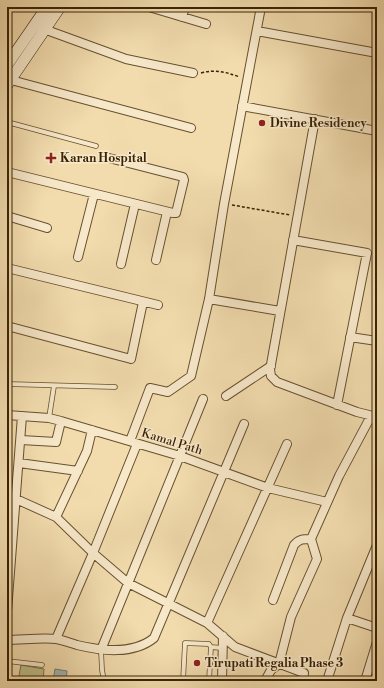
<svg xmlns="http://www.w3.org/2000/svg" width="384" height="688" viewBox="0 0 384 688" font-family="'Libre Bodoni',serif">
<rect width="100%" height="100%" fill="#f2dcae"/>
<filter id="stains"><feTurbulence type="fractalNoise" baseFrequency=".005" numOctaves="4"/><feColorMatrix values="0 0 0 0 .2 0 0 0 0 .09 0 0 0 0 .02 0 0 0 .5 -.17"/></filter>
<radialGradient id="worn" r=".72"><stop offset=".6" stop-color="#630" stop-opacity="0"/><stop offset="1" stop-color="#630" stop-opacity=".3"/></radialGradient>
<!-- green -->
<path fill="#bdc089" stroke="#7b7247" d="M21,665L44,669L43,681H18Z"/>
<!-- water -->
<path fill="#a1b8b6" stroke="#777c6f" d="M55,669L67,671L66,681H53Z"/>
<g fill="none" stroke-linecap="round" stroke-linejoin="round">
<!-- service casing -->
<g stroke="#67512f" stroke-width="5.5">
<path id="service" d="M7,122L96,146
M7,384L115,387
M49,418L54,386
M101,650L102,670L104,681
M7,661L42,665
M183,681L185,643L209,644L211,647L222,648
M209,681L211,647"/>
</g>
<!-- minor casing -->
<g stroke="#67512f" stroke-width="10">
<path id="minor" d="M149,7L206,24
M182,17L185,7
M41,28L126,59L193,73
M257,31L377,53
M11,80L191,128
M242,106L377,131
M315,119L270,370L271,376L277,382L357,412L377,417
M7,172L173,213H176L184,180L183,177L105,157
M7,216L47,228
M293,240L367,253L337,405
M78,257L94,194
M156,260L167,212
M121,264L135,204
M7,268L158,305
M209,299L280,311
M7,326L131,359L143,302
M350,337L377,341
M226,396L271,366
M7,415L49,418L61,421L180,456L268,488L327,502
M21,440L56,442L61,421
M130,441L150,388L168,392L191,376L209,299L224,204L261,7
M19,463L78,471
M7,498L16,499L56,517L93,553L128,583L207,623L235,647L304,673L303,681
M56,517L87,451L92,430
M273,600L294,545C299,539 303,539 311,539
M7,611L22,416
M347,618L377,628
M207,623L287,444
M56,639L93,553L137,444
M7,640C21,640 44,637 56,639C63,640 70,643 77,645C102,651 133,655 154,638L244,424
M101,650L203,399
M222,681L223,636
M265,681L271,670L279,664L291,617L317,559L311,539L339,476L371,416
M327,681L347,618L377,545
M365,681L377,642"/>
</g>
<!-- secondary casing -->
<g stroke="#392305" stroke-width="12">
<path id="secondary" d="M7,65L47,7
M7,85L60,7"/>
</g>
<!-- path -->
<path stroke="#392305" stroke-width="1.5" stroke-dasharray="3 2" stroke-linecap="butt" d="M201,73C216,69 225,72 240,77
M232,205L290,215"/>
<!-- service -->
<use href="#service" stroke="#f7e8ca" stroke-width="4"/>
<!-- minor -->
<use href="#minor" stroke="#f7e8ca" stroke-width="8"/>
<!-- secondary -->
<use href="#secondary" stroke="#f7e8ca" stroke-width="11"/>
</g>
<!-- markers -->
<g fill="#8f2418" stroke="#f7e8ca" stroke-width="1.5">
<circle cx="262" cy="123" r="4"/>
<path d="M49 152h4v4h4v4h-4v4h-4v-4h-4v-4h4z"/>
<circle cx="197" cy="663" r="4"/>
</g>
<g text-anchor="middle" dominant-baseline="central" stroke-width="3" stroke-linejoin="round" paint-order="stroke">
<!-- poi labels -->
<g font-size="12" font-weight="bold" fill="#392305" stroke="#f7e8ca" text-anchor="start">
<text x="270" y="123">Divine Residency</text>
<text x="60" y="158">Karan Hospital</text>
<text x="205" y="663">Tirupati Regalia Phase 3</text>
</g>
<!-- street labels -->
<g font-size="12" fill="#392305" stroke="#f7e8ca">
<text transform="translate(172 442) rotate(17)">Kamal Path</text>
</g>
</g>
<!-- margin -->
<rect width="384" height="688" fill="none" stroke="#f2dcae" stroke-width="24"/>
<rect x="8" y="8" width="368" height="672" fill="none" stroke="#392305" stroke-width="2"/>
<rect x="12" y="12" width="360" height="664" fill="none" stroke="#392305"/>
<rect width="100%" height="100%" filter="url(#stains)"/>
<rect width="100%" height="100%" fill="url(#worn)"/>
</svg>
